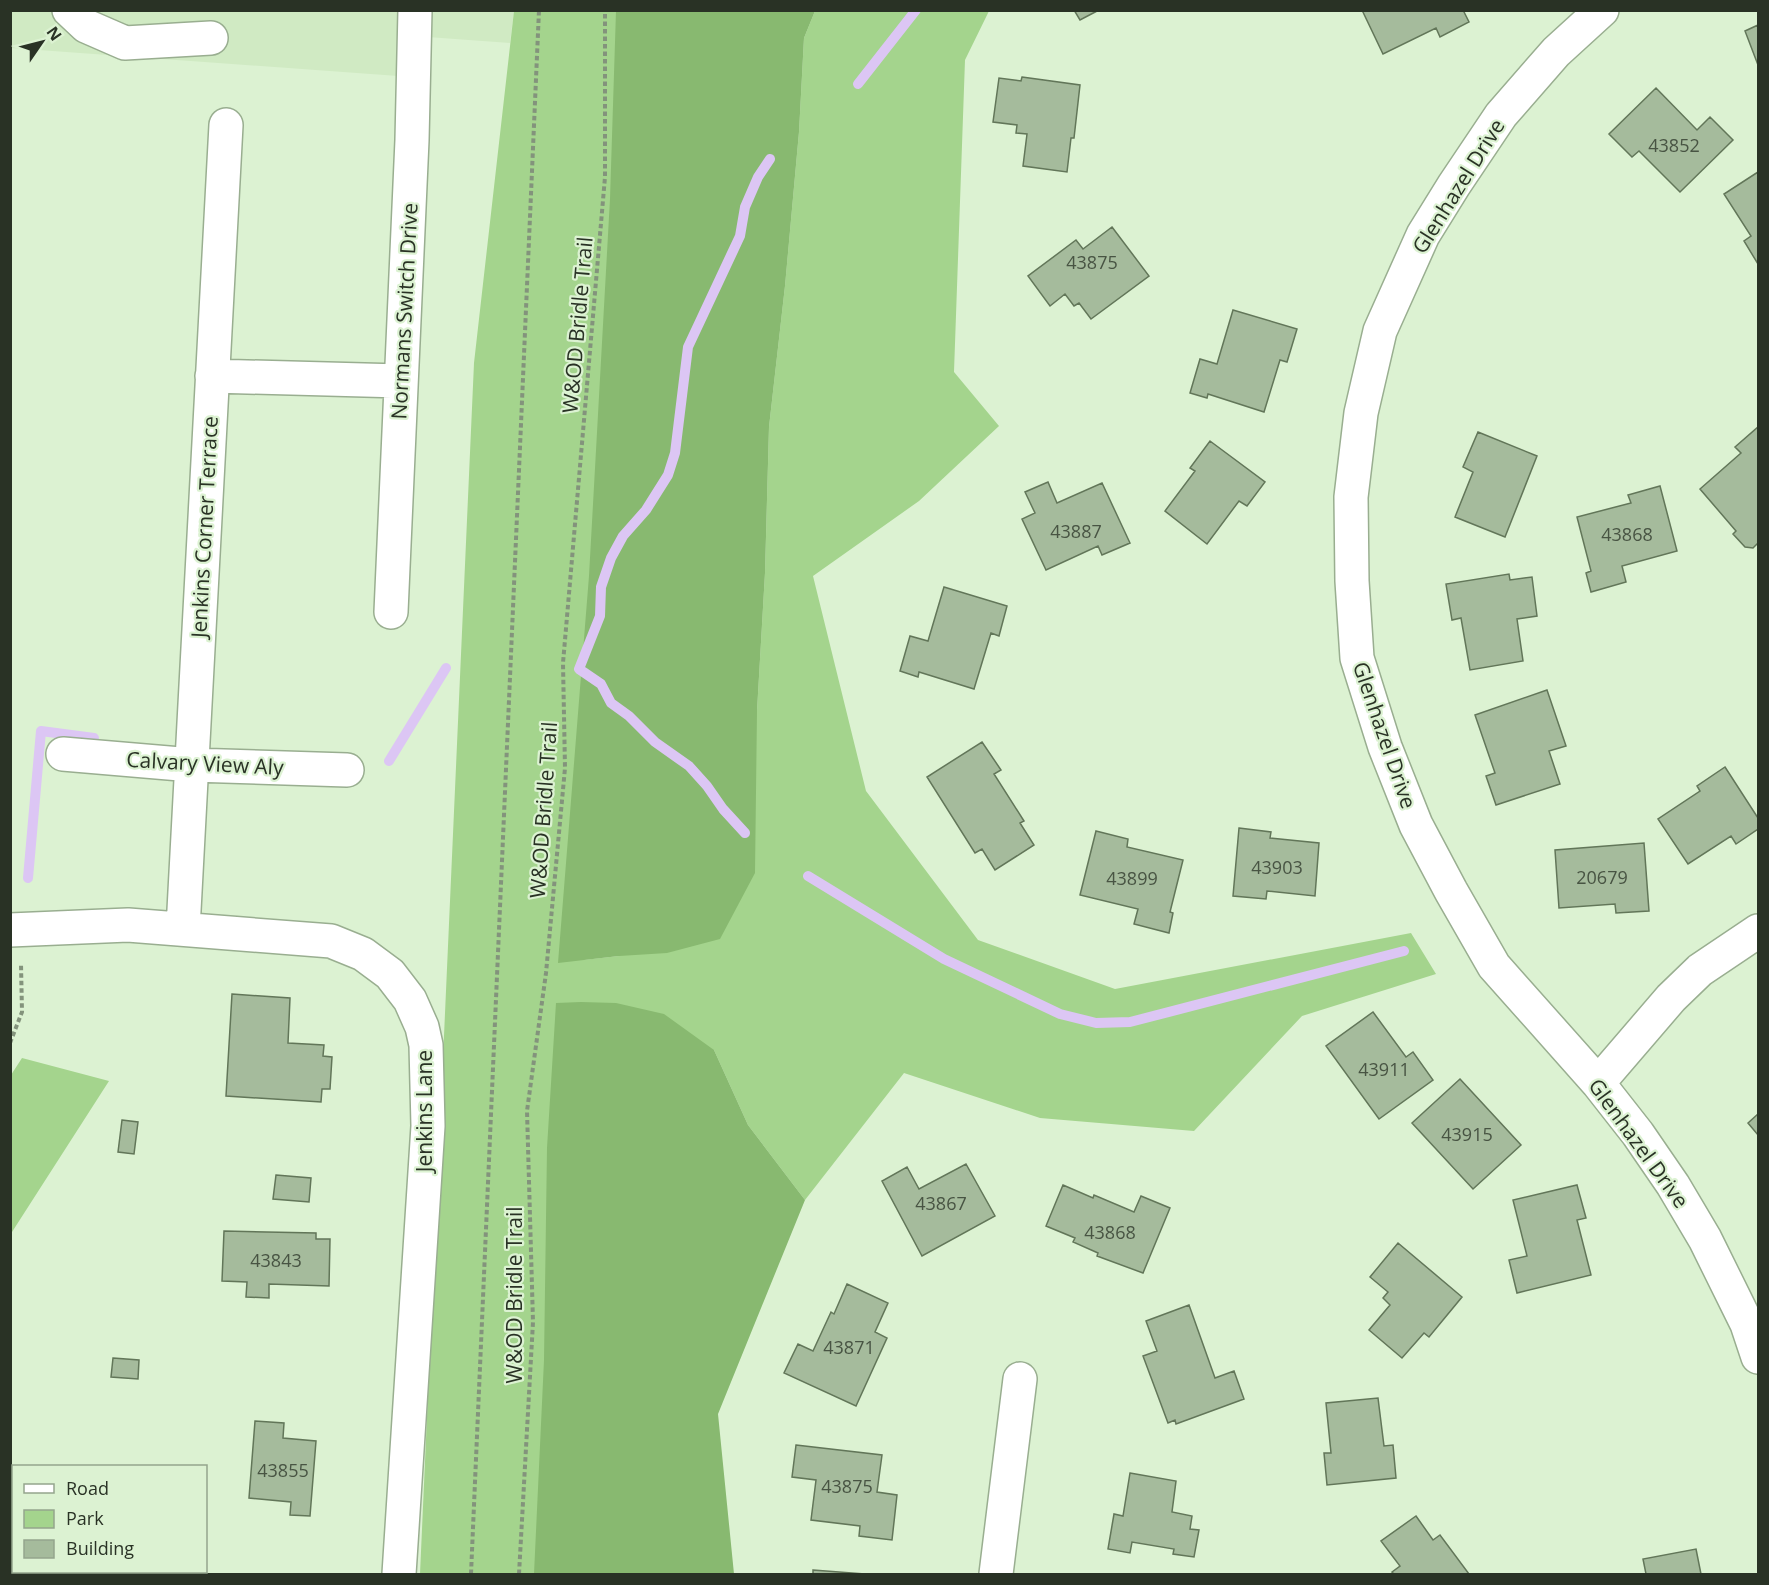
<svg xmlns="http://www.w3.org/2000/svg" width="1769" height="1585" viewBox="0 0 1769 1585" font-family="'Open Sans',sans-serif">
<rect width="100%" height="100%" fill="#dcf2d2"/>
<!-- built -->
<path fill="#d0eac3" d="M10,11H514L510,43L400,35L398,76L11,48Z"/>
<!-- green -->
<path fill="#a4d48d" d="M514,11H645L583,960L619,956L757,711L765,573L769,427L785,286L799,132L804,38L815,11H989L965,60L954,372L999,426L919,501L813,576L866,791L978,940L1115,989L1411,933L1436,974L1302,1016L1194,1131L1040,1118L904,1073L805,1200L748,1125L714,1050L554,1574H420L474,363Z
M22,1058L109,1081L12,1232L10,1231L11,1075Z"/>
<!-- forest -->
<path fill="#88b970" d="M616,11H815L804,38L799,132L785,286L769,427L765,573L757,711L755,873L720,939L667,953L619,956L558,963L589,576L610,199Z
M581,1002L616,1003L664,1014L714,1050L748,1125L805,1200L718,1414L734,1574H534L544,1360L547,1148L556,1003Z"/>
<g fill="none" stroke-linecap="round" stroke-linejoin="round">
<!-- stream -->
<path stroke="#dcc6f4" stroke-width="10" d="M858,84L916,10
M389,761L446,668
M745,833L723,809L707,786L689,766L655,742L629,716L611,703L601,684L579,669L600,616L601,587L611,558L623,536L646,510L668,475L675,453L688,347L740,236L745,207L758,177L770,159
M808,876L944,959L1060,1014L1096,1023L1130,1022L1404,951
M28,878L41,731L94,738"/>
</g>
<!-- building -->
<path fill="#a5bb9c" stroke="#627659" stroke-width="1.5" d="M1074,10H1099L1080,20Z
M1362,10H1463L1469,22L1440,37L1436,28L1383,54Z
M1758,25V65L1745,31Z
M1022,77L1080,85L1074,138H1071L1067,172L1023,166L1027,134L1016,133L1017,125L993,122L999,78L1021,81Z
M1656,88L1697,130L1710,117L1733,140L1680,192L1639,151L1632,157L1609,134Z
M1758,172V264L1744,241L1751,236L1724,194Z
M1112,227L1149,276L1091,319L1079,303L1074,306L1065,294L1050,306L1028,276L1076,240L1083,249Z
M1233,310L1297,329L1287,362L1280,360L1264,412L1208,394L1207,398L1190,393L1200,359L1217,364Z
M1758,427V543L1753,548L1745,547L1733,534L1736,531L1700,489L1741,453L1735,447Z
M1478,432L1537,456L1505,537L1455,517L1473,472L1463,467Z
M1210,441L1265,482L1247,506L1239,501L1207,544L1165,511L1195,471L1190,468Z
M1048,482L1057,503L1102,483L1130,543L1102,555L1098,546L1046,570L1022,519L1035,513L1025,492Z
M1660,486L1677,551L1622,566L1626,582L1591,592L1586,573L1591,571L1577,517L1631,503L1628,495Z
M1509,574L1510,580L1532,577L1537,616L1517,619L1523,661L1470,670L1461,618L1452,620L1446,584Z
M944,587L1007,606L999,636L991,633L974,689L919,672L918,677L900,671L910,636L928,641Z
M1547,690L1566,746L1549,751L1560,784L1496,805L1486,776L1495,773L1475,715Z
M982,742L1001,770L994,774L1024,821L1020,823L1034,845L995,870L982,849L975,853L927,777Z
M1725,767L1758,818V829L1736,844L1731,836L1688,864L1658,819L1700,791L1697,786Z
M1239,828L1271,832L1270,838L1319,843L1315,896L1267,891L1266,899L1233,896Z
M1096,831L1128,839L1127,847L1183,860L1170,912L1173,913L1169,933L1134,924L1138,909L1080,895Z
M1644,843L1649,911L1616,913L1615,904L1559,908L1555,850Z
M232,994L290,998L288,1043L324,1045L323,1056L332,1057L330,1089H322L321,1102L226,1096Z
M1373,1012L1406,1057L1413,1052L1433,1080L1379,1119L1326,1046Z
M1460,1079L1521,1145L1473,1189L1412,1123Z
M1758,1114V1135L1748,1123Z
M122,1120L138,1122L134,1154L118,1152Z
M966,1164L995,1216L922,1256L882,1181L907,1167L919,1189Z
M276,1175L311,1178L309,1202L273,1199Z
M1063,1185L1093,1198L1094,1195L1134,1212L1141,1196L1170,1208L1143,1273L1097,1256L1098,1253L1073,1242L1075,1238L1046,1226Z
M1577,1185L1586,1218L1577,1220L1591,1275L1517,1293L1509,1260L1527,1256L1513,1200Z
M224,1231L316,1233V1239H330L329,1286L269,1284V1298L246,1297L247,1282L222,1281Z
M1398,1243L1462,1297L1429,1337L1424,1333L1402,1358L1369,1330L1390,1305L1383,1298L1388,1292L1370,1277Z
M847,1284L888,1303L875,1332L887,1338L856,1406L784,1373L798,1344L813,1351L831,1312L834,1314Z
M1189,1305L1215,1378L1234,1371L1244,1399L1176,1424L1175,1420L1168,1423L1143,1356L1157,1351L1146,1321Z
M113,1358L139,1360L138,1379L111,1377Z
M1378,1398L1384,1446L1393,1445L1396,1478L1327,1485L1324,1453H1331L1326,1403Z
M255,1421L284,1423L283,1438L316,1441L310,1516L290,1515L291,1502L249,1498Z
M796,1445L882,1455L877,1492L897,1495L892,1540L859,1536L860,1526L811,1520L816,1480L792,1477Z
M1130,1473L1176,1481L1172,1512L1192,1516L1190,1529L1199,1530L1194,1557L1173,1554L1174,1549L1132,1542L1130,1553L1108,1549L1114,1514L1123,1516Z
M1416,1516L1433,1540L1440,1535L1469,1574H1394L1392,1572L1400,1566L1381,1541Z
M10,1544H14V1572H15V1574H10Z
M1696,1549L1701,1574H1646L1643,1559Z
M813,1570L865,1574H813Z"/>
<g fill="none" stroke-linecap="round" stroke-linejoin="round">
<!-- minor casing -->
<g stroke="#99ae90" stroke-width="36">
<path id="minor" d="M69,10L86,26L125,43L211,38
M1602,10L1556,52L1501,115L1454,185L1423,235L1380,331L1361,413L1351,497L1352,581L1357,658L1385,747L1416,825L1451,891L1494,966L1598,1083L1638,1134L1673,1185L1705,1239L1747,1324L1758,1357
M212,376L401,381
M391,612L412,140L415,10
M63,754L192,765L347,770
M183,929L226,125
M10,930L128,925L331,941L363,954L390,974L410,1000L422,1027L426,1045L428,1126L399,1574
M1598,1083L1671,998L1700,970L1758,931
M996,1574L1020,1379"/>
</g>
<!-- path -->
<path stroke="#83937c" stroke-width="4" stroke-dasharray="4.5 3" stroke-linecap="butt" d="M10,1043L22,1012L21,964
M471,1574L539,10
M519,1574L533,1322L527,1111L546,973L565,768L563,663L605,177V10"/>
<!-- minor -->
<use href="#minor" stroke="#fff" stroke-width="33"/>
</g>
<g text-anchor="middle" dominant-baseline="central" stroke-width="4.5" stroke-linejoin="round" paint-order="stroke">
<!-- number labels -->
<g font-size="18" fill="#485443">
<text x="1674" y="145">43852</text>
<text x="1092" y="262">43875</text>
<text x="1076" y="531">43887</text>
<text x="1627" y="534">43868</text>
<text x="1277" y="867">43903</text>
<text x="1602" y="877">20679</text>
<text x="1132" y="878">43899</text>
<text x="1384" y="1069">43911</text>
<text x="1467" y="1134">43915</text>
<text x="941" y="1203">43867</text>
<text x="1110" y="1232">43868</text>
<text x="276" y="1260">43843</text>
<text x="849" y="1347">43871</text>
<text x="283" y="1470">43855</text>
<text x="847" y="1486">43875</text>
</g>
<!-- street labels -->
<g font-size="21" fill="#293225" stroke="#dcf2d2">
<text transform="translate(1458 186) rotate(-58)">Glenhazel Drive</text>
<text transform="translate(404 311) rotate(-87)">Normans Switch Drive</text>
<text transform="translate(577 325) rotate(-85)">W&amp;OD Bridle Trail</text>
<text transform="translate(204 527) rotate(-87)">Jenkins Corner Terrace</text>
<text transform="translate(1385 735) rotate(71)">Glenhazel Drive</text>
<text transform="translate(205 763) rotate(3)">Calvary View Aly</text>
<text transform="translate(543 810) rotate(-86)">W&amp;OD Bridle Trail</text>
<text transform="translate(424 1111) rotate(-90)">Jenkins Lane</text>
<text transform="translate(1639 1143) rotate(54)">Glenhazel Drive</text>
<text transform="translate(514 1295) rotate(-90)">W&amp;OD Bridle Trail</text>
</g>
</g>
<!-- border -->
<rect width="1769" height="1585" fill="none" stroke="#293225" stroke-width="24"/>
<!-- legend -->
<rect x="12" y="1465" width="195" height="108" fill="#dcf2d2" stroke="#94a58d" stroke-width="1.5"/>
<rect x="24" y="1484" width="30" height="9" fill="#ffffff" stroke="#94a58d" stroke-width="1.5"/>
<text x="66" y="1495" font-size="18" fill="#293225">Road</text>
<rect x="24" y="1510" width="30" height="18" fill="#a4d48d" stroke="#94a58d" stroke-width="1.5"/>
<text x="66" y="1525" font-size="18" fill="#293225">Park</text>
<rect x="24" y="1540" width="30" height="18" fill="#a5bb9c" stroke="#94a58d" stroke-width="1.5"/>
<text x="66" y="1555" font-size="18" fill="#293225">Building</text>
<!-- north arrow -->
<g transform="translate(42 42) rotate(55)" stroke="#dcf2d2" stroke-width="4.5" paint-order="stroke">
<path d="M0-4.5L10 22L0 15L-10 22Z" fill="#293225"/>
<text y="-9" font-size="16" font-weight="bold" text-anchor="middle" fill="#293225">N</text>
</g>
</svg>
